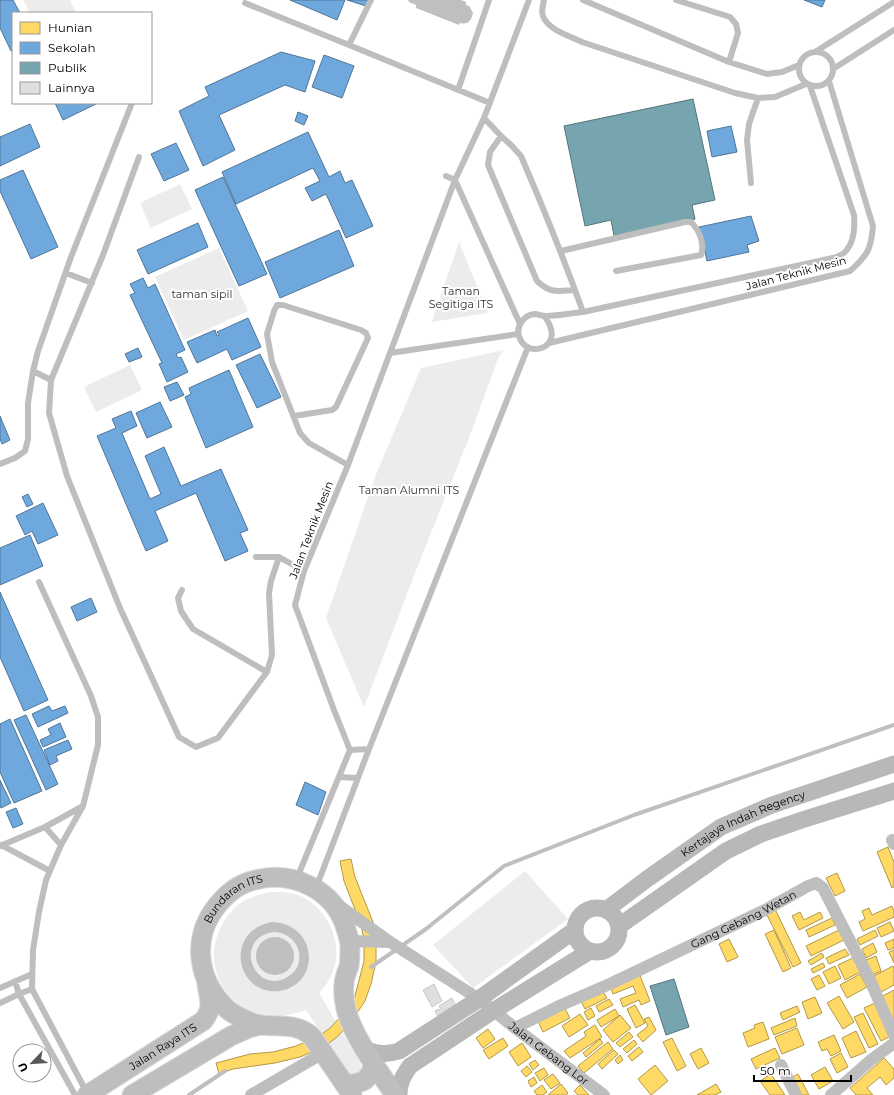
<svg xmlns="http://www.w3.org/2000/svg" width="894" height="1095" viewBox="0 0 894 1095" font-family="Montserrat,sans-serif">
<rect width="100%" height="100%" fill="#fff"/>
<!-- green -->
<path fill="#ececec" d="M23,0H70L76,13H30Z
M180,184L192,209L151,228L140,203Z
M459,242L488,313L432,322V321Z
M219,248L248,311L184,340L155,277Z
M504,350L499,356L469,438L417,568L364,707L326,618L375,477L421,368Z
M130,365L142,390L96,412L84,387Z
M525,871L568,919L473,988L433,945Z
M269,892C282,892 294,892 305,898C332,914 345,950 330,978C327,984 323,989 319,993L359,1061L362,1069L360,1074L350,1075L306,1010C292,1014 280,1018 264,1016C253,1015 243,1009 235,1001C205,975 208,931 238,905C247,898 259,895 269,892Z"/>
<!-- water -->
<path fill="#bfbfbf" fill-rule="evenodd" d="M408,0H461L466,2V5L469,6L473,13C471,21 468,25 460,23L459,25L416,8V5L409,2Z
M272,922C319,924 321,985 279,991C236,996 223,931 272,922ZM273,932C290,932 304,947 298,965C296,971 291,975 286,978C253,994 233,939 273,932Z
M256 956a19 19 0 1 1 38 0a19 19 0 1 1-38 0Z"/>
<!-- homes -->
<path fill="#ffd966" stroke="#b29847" d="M888,847L894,862V887L892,888L877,852Z
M351,859L355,877L373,922L376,939V962L371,984L365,1001L351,1022L337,1037L324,1047L300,1057L275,1063L233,1069L219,1074L216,1063L250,1054L273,1052L296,1046L319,1036L330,1028L342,1015L355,996L364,961V940L361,925L344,881L340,861Z
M837,873L845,891L835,896L826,878Z
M892,906L894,911V917L863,931L859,922L865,919L862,911L869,908L872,915Z
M775,909L801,963L793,967L766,913Z
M800,912L804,920L820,912L823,918L799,930L792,916Z
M832,918L835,925L809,937L806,930Z
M890,922L894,931L881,937L877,928Z
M774,930L791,968L783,972L765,934Z
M839,930L844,940L811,956L806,946Z
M875,930L878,936L860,945L857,939Z
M729,939L738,957L727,962L719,944Z
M894,939V948L888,950L885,943Z
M873,943L877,952L866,958L862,949Z
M845,949L849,955L829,964L826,958Z
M894,950V963L889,952Z
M822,953L824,957L811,965L808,961Z
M876,956L881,971L872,975L866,960Z
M855,957L862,971L845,980L838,965Z
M823,963L825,967L813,973L811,969Z
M835,966L841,978L829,984L823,972Z
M893,966L894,969V985L881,992L870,978Z
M639,973L650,1001L641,1005L639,1000L623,1007L620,999L636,993L633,986L613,994L610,986Z
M860,974L867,987L847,998L840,985Z
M819,975L825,986L817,990L811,979Z
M602,990L607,998L585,1009L581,1001Z
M894,990V1030L879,998Z
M839,996L854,1022L843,1029L827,1003Z
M815,997L822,1013L808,1019L802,1002Z
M609,999L613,1005L599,1012L596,1006Z
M877,1002L893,1035L881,1041L864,1008Z
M635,1005L645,1023L636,1028L627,1009Z
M797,1006L800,1012L783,1020L780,1013Z
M564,1007L570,1018L543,1032L538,1021Z
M591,1008L595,1016L588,1020L584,1012Z
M615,1009L619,1016L601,1027L597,1020Z
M863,1013L878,1044L869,1048L854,1017Z
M580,1014L588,1025L569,1037L562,1026Z
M620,1015L631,1028L613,1042L603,1030Z
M649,1017L656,1030L643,1042L637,1035L648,1026L644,1019Z
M795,1018L797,1026L774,1035L771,1028Z
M763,1022L769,1039L748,1047L743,1033L755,1028L754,1025Z
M595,1025L602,1037L570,1058L564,1051L586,1036L584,1032Z
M797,1028L804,1045L782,1054L775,1037Z
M488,1029L495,1039L483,1048L476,1038Z
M856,1031L866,1052L851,1058L842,1038Z
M629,1032L633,1037L620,1047L616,1043Z
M834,1035L841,1051L831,1056L827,1049L822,1051L818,1042Z
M503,1038L508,1046L489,1059L483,1050Z
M672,1038L686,1066L677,1071L663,1042Z
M600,1039L603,1043L586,1057L583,1053Z
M634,1040L637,1044L627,1053L623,1049Z
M608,1042L613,1049L584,1073L578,1066Z
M522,1043L531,1057L518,1066L509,1052Z
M639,1047L643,1052L632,1061L628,1056Z
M701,1048L709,1063L698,1069L690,1054Z
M775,1048L780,1058L756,1069L751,1059Z
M614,1050L618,1054L602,1069L598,1064Z
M841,1053L848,1067L837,1073L830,1059Z
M620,1055L623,1060L618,1064L615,1060Z
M884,1058L894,1069V1078L886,1085L880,1077L867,1088L873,1095H856L850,1088Z
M535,1060L539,1065L533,1070L529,1064Z
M655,1065L668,1081L651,1095L638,1079Z
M527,1066L532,1072L526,1077L521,1071Z
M825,1067L833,1081L819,1089L811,1075Z
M544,1068L548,1075L540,1081L535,1073Z
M553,1074L560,1083L551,1089L544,1080Z
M771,1074L785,1095H770L760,1081Z
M798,1074L809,1095H800L791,1078Z
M534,1077L537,1083L531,1087L528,1081Z
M561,1084L568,1093L566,1095H548Z
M716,1084L721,1092L715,1095H697Z
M542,1085L547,1092L543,1095H537L534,1091Z
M580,1085L589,1095H578L574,1091Z"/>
<!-- schools -->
<path fill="#6fa8dc" stroke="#4e769a" d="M0,0H13L20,13H13V50L11,51L0,28Z
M290,0H345L337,20Z
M347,0H368L366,6Z
M804,0H825L822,7Z
M281,52L315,61L305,92L285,85L219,115L235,150L203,166L179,111L209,96L205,87Z
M324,55L354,66L342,98L312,87Z
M55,103H98L63,120Z
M298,112L308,116L304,125L295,121Z
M30,124L40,147L0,166V137Z
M731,126L737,152L712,157L707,131Z
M308,132L329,177L340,171L345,183L352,180L373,226L346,238L326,194L312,201L305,188L320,181L313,168L236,204L222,172Z
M176,143L189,170L164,181L151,154Z
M23,170L58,247L31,259L0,191V180Z
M223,177L267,274L239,286L195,190Z
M751,216L759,241L747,245L749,252L707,261L699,227Z
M198,223L208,247L148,274L137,250Z
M339,230L354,266L280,298L265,262Z
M143,278L148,288L155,284L185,350L176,354L178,358L181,357L188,372L167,382L159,364L162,363L130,295L135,293L130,284Z
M248,318L261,347L232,360L227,349L197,363L187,342L215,330L217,336L219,335L217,332Z
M138,348L142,357L129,362L125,354Z
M260,354L281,397L257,408L236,365Z
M229,370L253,427L206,448L185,397L191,394L189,388Z
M177,382L184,395L170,401L164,387Z
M160,402L172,427L147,438L136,413Z
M131,411L137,426L122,433L150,499L161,494L145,456L164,447L181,486L221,469L248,530L240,533L248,551L225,561L196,493L155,511L168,541L146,551L97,436L116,428L112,419Z
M0,416L10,440L2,444L0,439Z
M28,494L33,504L27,507L22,497Z
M43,503L58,535L38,544L32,531L25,535L16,516Z
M30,535L43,566L0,585V548Z
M0,592L48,700L24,711L0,657Z
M91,598L97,612L77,621L71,607Z
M49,706L52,711L65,706L68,713L38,727L32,714Z
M26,715L58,784L46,790L14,720Z
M10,719L42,791L14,803L0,772V724Z
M60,723L66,737L43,747L40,740L51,735L48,729Z
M68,740L72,749L56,756L58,761L50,765L44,750Z
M0,780L11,803L1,808L0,805Z
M305,782L326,792L318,815L296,805Z
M16,808L23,824L13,828L6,812Z"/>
<!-- public -->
<path fill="#76a5af" stroke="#53747a" d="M693,99L715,200L692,205L695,219L614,236L611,220L585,226L564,126Z
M674,979L689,1027L666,1035L650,986Z"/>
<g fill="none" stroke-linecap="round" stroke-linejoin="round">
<!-- stream -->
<path stroke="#bfbfbf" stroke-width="4" d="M371,967L426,929L504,866L634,815L894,725
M189,1095L225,1071"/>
</g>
<!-- building -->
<path fill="#dfdfdf" stroke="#c7c7c7" d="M434,984L442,1001L432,1007L423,990Z
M452,998L456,1006L444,1014L439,1006Z
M439,1009L442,1015L438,1017L435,1011Z"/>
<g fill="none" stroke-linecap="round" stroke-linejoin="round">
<!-- primary casing -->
<g stroke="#dbdbdb" stroke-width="21">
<g id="primary">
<path d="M345,1085C365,1082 366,1083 375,1064"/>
<path id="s4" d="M87,1095L203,1021C214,1008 209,999 207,984"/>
<path d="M132,1095L231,1036L249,1028L260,1025"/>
<path id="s5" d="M352,1095C342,1080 332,1066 322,1051C318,1046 314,1038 309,1034C294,1023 278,1027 261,1025C252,1024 234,1015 227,1009C195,978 191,934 221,901C230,891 241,883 255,880C293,870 335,890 346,929C348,935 350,941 350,947C350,953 350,960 349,966C347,972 344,978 344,984C343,992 344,1000 346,1009C353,1037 378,1070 395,1095"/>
</g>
</g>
<!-- lane -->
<path stroke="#bebebe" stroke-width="6" d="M371,0L349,45L490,103
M544,0C543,5 541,11 543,16C548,30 570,36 582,42L735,93L758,98L775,97L806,84
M583,0L729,62L767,74L782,72L799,65
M676,0L730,17L736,24L738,33L729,62
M245,3L349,45
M799 69a17 17 0 1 1 34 0a17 17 0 1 1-34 0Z
M815,52L894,2
M833,69L894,30
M458,90L489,0
M484,118L501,136
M139,157L103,255L51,380L49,413L67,476L120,608L179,737L196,747L218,738L267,672L272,655L269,593L271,581L279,557L304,571
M446,176L455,180L520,324
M751,183L747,140L749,124L758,98
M561,251L685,222H691C699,230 705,243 701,255L616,271
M66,273L92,283
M575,290C557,291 551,294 537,281L488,165L490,152L501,136L512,146L521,156C543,207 564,259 583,312
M545,317C568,349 525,360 519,336C516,326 524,315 534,314C538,314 542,316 546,316C558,316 571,313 583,312L833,258C836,257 842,255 845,252C854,243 855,228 854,215L810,86
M549,343L850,271C868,255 871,249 873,226L829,81
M390,353L455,180L484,118L529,0
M33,371L51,380
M294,416L332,410L336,407L368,338L366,333L361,330L283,305H277L274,311L267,334L272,362L300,433L309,443L348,465
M0,464L15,458L25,451L28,439V403L33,371L38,351L71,257L132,103
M256,557H279
M39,582L91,696L98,717V745L83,806L61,845L46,880L39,912L33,950L32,989L87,1093
M182,590L178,598L181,611L193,629L267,672
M350,750L369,749
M339,777L357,778
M45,827L61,845
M1,845L50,871
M0,846L45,827L83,806
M297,878L350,750L334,710L295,605L304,571L348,465L390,353L518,334
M316,888L369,749L528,347
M15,981L19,994L75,1095
M0,988L32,974
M0,1003L19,994L32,989"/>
<!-- street -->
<g stroke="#bebebe" stroke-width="12">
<path d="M892,840L894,844"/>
<path id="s1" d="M338,905L390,942L479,999L515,1028L604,1095"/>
<path d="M350,941L390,942"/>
<path id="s2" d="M515,1028L559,1006L612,983L765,910L808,886L816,883L823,888L870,980L894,1035"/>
<path d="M781,1065L796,1095"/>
<path d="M251,1095L323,1053"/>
<path d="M831,1095L871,1060L894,1043"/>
</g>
<!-- secondary -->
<g stroke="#b8b8b8" stroke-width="17">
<circle cx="597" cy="930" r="22"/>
<path id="s3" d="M606,910L647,879L721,827L772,805L894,764"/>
<path d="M619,926L726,851L761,834L802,820L894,791"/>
<path d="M366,1050C379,1054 386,1055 399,1051L479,999L575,930"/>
<path d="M399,1095C399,1083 403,1076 410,1066L493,1011L590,951"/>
</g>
<!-- primary -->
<use href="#primary" stroke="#bebebe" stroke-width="19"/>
</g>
<g text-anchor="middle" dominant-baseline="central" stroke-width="4" stroke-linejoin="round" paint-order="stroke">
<!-- street labels -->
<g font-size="11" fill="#000" stroke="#fff">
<text transform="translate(796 273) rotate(-15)">Jalan Teknik Mesin</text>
<text transform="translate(311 530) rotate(-69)">Jalan Teknik Mesin</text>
<text stroke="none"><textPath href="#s3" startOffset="163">Kertajaya Indah Regency</textPath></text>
<text stroke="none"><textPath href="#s5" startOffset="294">Bundaran ITS</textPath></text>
<text stroke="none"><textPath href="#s2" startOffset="253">Gang Gebang Wetan</textPath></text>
<text stroke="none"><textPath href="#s4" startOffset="90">Jalan Raya ITS</textPath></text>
<text stroke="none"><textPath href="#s1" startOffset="258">Jalan Gebang Lor</textPath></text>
</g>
<!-- park labels -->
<g font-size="11" fill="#333" stroke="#fff">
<text x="461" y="291">Taman<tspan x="461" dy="13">Segitiga ITS</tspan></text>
<text x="202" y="294">taman sipil</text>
<text x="409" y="490">Taman Alumni ITS</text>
</g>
</g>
<!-- legend -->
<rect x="12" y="12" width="140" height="92" fill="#ffffff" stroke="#999999"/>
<rect x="20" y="22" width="20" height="12" fill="#ffd966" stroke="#999999"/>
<text x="48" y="32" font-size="12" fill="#000000">Hunian</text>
<rect x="20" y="42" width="20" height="12" fill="#6fa8dc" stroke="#999999"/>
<text x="48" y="52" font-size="12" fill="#000000">Sekolah</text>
<rect x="20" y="62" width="20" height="12" fill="#76a5af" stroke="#999999"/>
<text x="48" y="72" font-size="12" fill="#000000">Publik</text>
<rect x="20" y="82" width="20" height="12" fill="#dfdfdf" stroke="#999999"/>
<text x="48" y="92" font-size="12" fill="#000000">Lainnya</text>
<!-- north arrow -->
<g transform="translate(32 1063) rotate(245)"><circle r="19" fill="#ffffff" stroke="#999999"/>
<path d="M0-3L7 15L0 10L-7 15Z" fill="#595959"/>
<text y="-6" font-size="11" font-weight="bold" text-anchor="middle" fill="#000000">U</text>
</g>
<!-- scale -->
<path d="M754 1075v6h97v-6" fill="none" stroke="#000000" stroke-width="2"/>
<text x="760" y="1075" font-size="12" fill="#000000" stroke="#ffffff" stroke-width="3" paint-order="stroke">50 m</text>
</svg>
